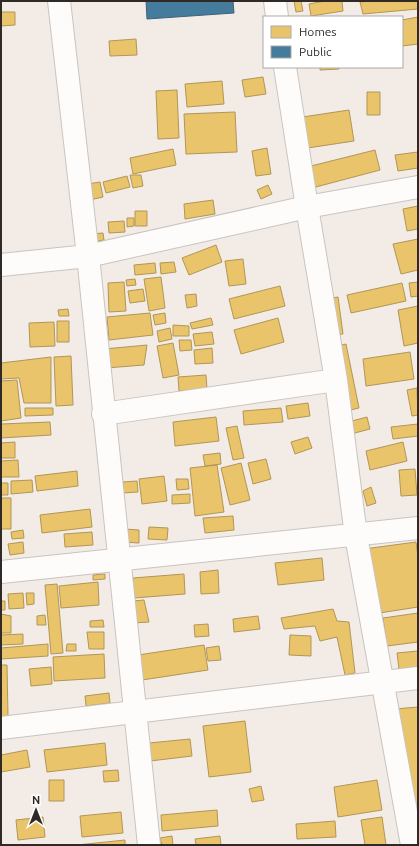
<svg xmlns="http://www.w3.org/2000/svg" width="419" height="846" viewBox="0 0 419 846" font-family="Ubuntu,sans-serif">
<rect width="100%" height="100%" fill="#f2ebe6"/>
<!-- homes -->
<path fill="#e9c46a" stroke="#b19656" d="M294,1H301L303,11L296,12Z
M325,1H342L343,11L311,16L309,4Z
M370,1H418V9L363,14L360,2Z
M1,12H15V25L1,26Z
M418,17V44L402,46V20Z
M136,39L137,55L110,56L109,41Z
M320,67H339V69L320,70Z
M263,77L266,94L245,97L242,80Z
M222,81L224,104L187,107L185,84Z
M177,90L179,138L158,139L156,91Z
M367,92H380V115H367Z
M349,110L354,141L301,149L296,118Z
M235,112L237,152L186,154L184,114Z
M267,148L271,174L256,176L252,151Z
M173,149L176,165L133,174L130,158Z
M375,150L380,170L312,188L307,167Z
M418,152V168L398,171L395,155Z
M130,175H141L143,186L133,188Z
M127,176L130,187L106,193L103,182Z
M100,182L103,197L85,201L82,185Z
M268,185L272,194L261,199L257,190Z
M213,200L215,214L185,219L184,204Z
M418,206V229L407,231L403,209Z
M135,211H147V226H135Z
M127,218H134V226L127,227Z
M124,221L125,232L109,233L108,222Z
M103,233L104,240L92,242L91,234Z
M418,239V270L401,274L393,244Z
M216,245L222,262L189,275L182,258Z
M243,259L246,284L229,286L225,261Z
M174,262L176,272L161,274L160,263Z
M155,263L156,273L135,275L134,265Z
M161,277L165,308L149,311L144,279Z
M135,279L136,285L127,286L126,280Z
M124,282L126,311L109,312L108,283Z
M418,282V296L411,297L409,283Z
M402,283L406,301L351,313L347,295Z
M280,286L285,306L234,319L229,299Z
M143,289L145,301L130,303L128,291Z
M196,294L197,306L187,308L185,295Z
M338,297L343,334L331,335L326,299Z
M418,306V343L404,346L398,310Z
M68,309L69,316H59L58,310Z
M150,313L153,335L109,340L107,317Z
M165,313L166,323L155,325L153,315Z
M211,318L213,325L192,329L190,323Z
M278,318L284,342L241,354L234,330Z
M57,321H69V342H57Z
M54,322L55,346L30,347L29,323Z
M173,325L189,326V336H173Z
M170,328L172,339L159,342L157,331Z
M212,332L214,344L195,346L193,334Z
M179,340H191L192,350L180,351Z
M173,343L179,375L163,378L157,346Z
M346,344L359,408L346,411L333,347Z
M147,345L144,365L106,368L104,349Z
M212,348L213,363L195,364L194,350Z
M410,352L414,379L366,386L363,359Z
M71,356L73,405L56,406L54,357Z
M51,357V403H24L19,378L1,379V363Z
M206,375L207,389L179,391L178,377Z
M17,380L21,418L1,421V381Z
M417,388L418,415L412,416L407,390Z
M308,403L310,416L288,419L286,406Z
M25,408H53V415L25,416Z
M281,408L283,422L244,425L243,411Z
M216,417L219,441L175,446L173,422Z
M367,417L370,429L351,434L348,422Z
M50,422L51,435L1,438V424Z
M418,424V436L393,439L391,427Z
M237,426L244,458L233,460L226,428Z
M308,437L312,448L295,454L291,442Z
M15,442V458H1V443Z
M403,442L407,461L370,470L366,451Z
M220,453L221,464L205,466L203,455Z
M266,459L271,479L253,484L248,463Z
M18,460L19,477H1V461Z
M241,463L250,500L230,505L221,468Z
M217,465L224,512L195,516L190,468Z
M415,469L417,495L401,496L399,470Z
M77,471L78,486L37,491L35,476Z
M164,476L167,501L142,504L139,479Z
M176,479H188L189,489L177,490Z
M32,480L33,492L11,494V481Z
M137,481L138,492L123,493V482Z
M1,483H8V495H1Z
M371,487L376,503L367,506L363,491Z
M190,494V503L172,504V495Z
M1,498H11V529H1Z
M90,509L92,527L42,533L40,515Z
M233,516L234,530L205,533L203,518Z
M149,527L168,528L167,540L148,539Z
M124,529L139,530V543L123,542Z
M23,530L24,538L12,539L11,532Z
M92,532L93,545L65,547L64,534Z
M23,542L24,553L10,555L8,544Z
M416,542L418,557V607L373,614L364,549Z
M322,558L324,580L278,585L275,563Z
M218,570L219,593L201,594L200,572Z
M105,574V579L93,580V575Z
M184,574L185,594L134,598L133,578Z
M98,582L99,605L61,608L59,586Z
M57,584L63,653L51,654L45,585Z
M23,593L24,608L9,609L8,594Z
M26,593H34V604L27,605Z
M144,600L149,622L133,623V601Z
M1,601H5V610H1Z
M333,609L337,621L349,622L355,673L345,675L337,637L320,641L315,626L284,629L281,618Z
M418,613V642L387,646L383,618Z
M1,614L11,616V633H1Z
M45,615L46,625H37V616Z
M258,616L260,629L234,632L233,619Z
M103,620L104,627H90V621Z
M208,624L209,636L195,637L194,625Z
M87,632H104V649H89Z
M23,634V644L1,645V635Z
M290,635L311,636V656L289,655Z
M48,644V656L1,659V648Z
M67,644H76V651H66Z
M204,645L208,670L142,680L138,655Z
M219,646L221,660L208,661L206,648Z
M418,651V667L399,669L397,653Z
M104,654L105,678L54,681L53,657Z
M1,665H7L8,717H1Z
M51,667L52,684L31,686L29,669Z
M109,693L110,703L86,706L85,696Z
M418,707V827L395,709Z
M245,721L251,772L209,777L203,726Z
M190,739L192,756L150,761L149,743Z
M105,743L107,765L47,772L44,750Z
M27,750L30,767L1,772V755Z
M118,770L119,781L104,782L103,771Z
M49,780H64V801H49Z
M377,780L382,810L338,817L334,787Z
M261,786L264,800L252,802L249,789Z
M217,810L218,826L162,831L161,815Z
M121,812L123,833L82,837L80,816Z
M43,817L45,837L18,840L16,820Z
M382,817L386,845H365L361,820Z
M335,821L336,837L297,839L296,824Z
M172,836L173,845H162L160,838Z
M220,836L221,845H196L195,839Z
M125,840V845H77Z"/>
<!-- public -->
<path fill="#457b9d" stroke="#3e6379" d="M146,1H233L234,13L147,19Z"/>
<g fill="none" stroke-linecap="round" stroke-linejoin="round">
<!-- street casing -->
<g stroke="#c9c4c0" stroke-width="24">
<path id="street" d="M59,1L88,256L149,845
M275,1L277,17
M285,67L307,207L336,380L356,536L412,845
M1,265L88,256L307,207L418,187
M103,414L336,380
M1,572L418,528
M1,728L418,678"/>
</g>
<!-- street -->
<use href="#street" stroke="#fdfcfb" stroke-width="22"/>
</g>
<!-- border -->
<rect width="419" height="846" fill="none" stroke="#2f2a26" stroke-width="4"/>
<!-- legend -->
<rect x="263" y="16" width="140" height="52" fill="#ffffff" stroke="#acaaa8"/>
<rect x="271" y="26" width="20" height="12" fill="#e9c46a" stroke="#acaaa8"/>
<text x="299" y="36" font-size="12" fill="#2f2a26">Homes</text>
<rect x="271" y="46" width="20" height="12" fill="#457b9d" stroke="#acaaa8"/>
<text x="299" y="56" font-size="12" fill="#2f2a26">Public</text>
<!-- north arrow -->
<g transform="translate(36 810)" stroke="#ffffff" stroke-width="3" paint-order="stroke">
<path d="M0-3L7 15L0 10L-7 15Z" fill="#2f2a26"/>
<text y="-6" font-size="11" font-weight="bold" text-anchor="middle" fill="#2f2a26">N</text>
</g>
</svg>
